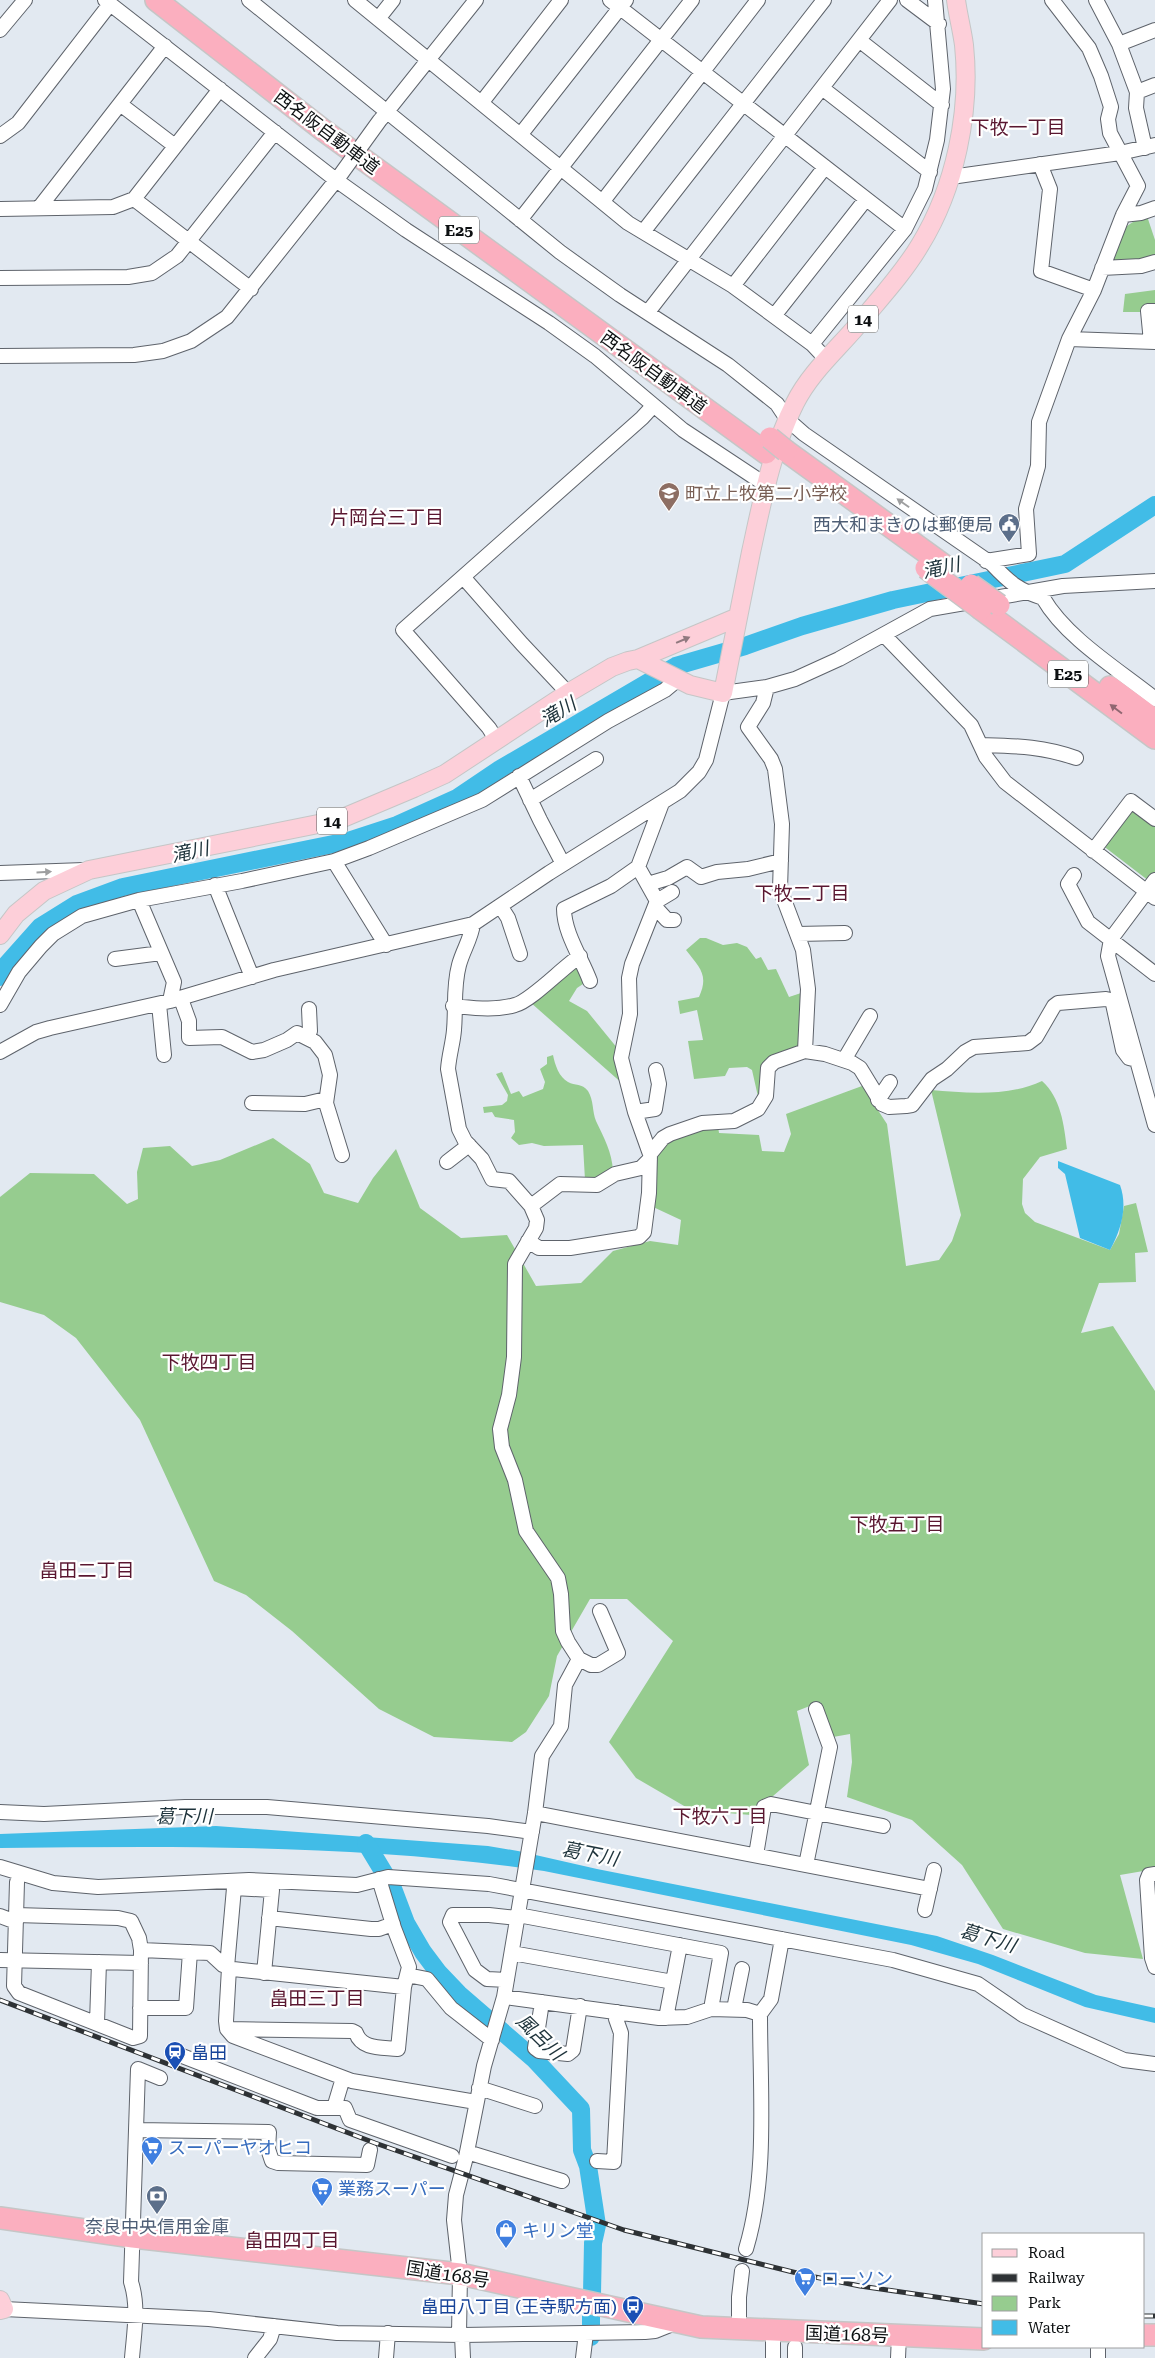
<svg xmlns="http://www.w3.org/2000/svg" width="1155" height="2358" viewBox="0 0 1155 2358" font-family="'Roboto Serif','Noto Sans JP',serif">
<rect width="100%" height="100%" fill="#e2e9f1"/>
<!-- green -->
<path fill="#96cc8f" d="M1147,216L1155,240V258L1115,264L1112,258C1122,232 1119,226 1147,216Z
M1155,290V307L1145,312H1123L1125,294Z
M1132,805L1155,823V873L1149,881L1102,845Z
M700,938H706L723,945L737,943L747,947L756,959L761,957L768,970L776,969L789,997L804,992L803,1049L768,1064L759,1101L752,1070L747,1067L729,1068L725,1076L694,1079L688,1041L703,1040L697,1010L680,1014L678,1001L699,997C709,975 700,968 686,950Z
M579,960L586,982L577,988L569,1001L587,1011L618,1049L624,1085L530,1002Z
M553,1055C555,1065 559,1077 568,1082C575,1086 582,1083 588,1091C594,1101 592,1111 596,1121C604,1138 612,1152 613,1171L600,1180H585L583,1145L544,1146L532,1143L519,1145L511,1138L515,1132L514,1120L495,1117L492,1112L484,1113L483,1107L502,1105L507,1101L508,1095L496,1074L502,1072L511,1094L519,1091L523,1097L543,1089L545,1082L540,1069L547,1064V1057Z
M1042,1081C1061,1098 1064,1125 1067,1149L1040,1157L1023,1179L1022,1204L1025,1213L1035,1222L1110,1250L1119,1234L1124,1206L1136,1203L1148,1252L1135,1253L1136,1282L1099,1283L1081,1333L1113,1326L1155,1391V1869L1120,1875L1143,1959L1085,1953L1003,1929L962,1865L912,1820L847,1797L852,1762L850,1734L833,1737L820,1702L797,1711L809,1765L751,1815L691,1810L636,1778L609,1742L673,1641L627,1599H590L557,1656L549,1696L526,1732L512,1742L434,1737L379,1709L292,1631L246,1595L214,1581L140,1420L76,1338L44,1315L0,1302V1197L30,1173L94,1174L127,1204L138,1199L137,1172L143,1148L170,1146L192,1166L220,1160L273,1138L310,1164L324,1193L358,1203L373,1178L396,1149L420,1208L461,1238L507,1235L536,1286L581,1283L613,1251L650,1241L678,1245L681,1220L651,1206C652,1193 650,1178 653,1166C659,1136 692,1127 718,1126L719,1133L759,1135L762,1151L784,1152L791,1134L786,1114L862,1086L887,1124L906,1266L939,1260L952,1241L961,1215L931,1090C966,1093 1008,1097 1042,1081Z"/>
<!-- water -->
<path fill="#41bce7" d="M1058,1161L1120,1185C1128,1207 1121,1230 1110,1250L1080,1238L1065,1174L1058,1168Z
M216,1826L488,1846L518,1851L597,1869L937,1936L993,1955L1096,1995L1155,2008V2023L1085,2007L978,1964L911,1945L544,1871C363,1844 182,1846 0,1848V1834Z"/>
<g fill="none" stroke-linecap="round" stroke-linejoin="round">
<!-- river -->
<path stroke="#41bce7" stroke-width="18" d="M0,977L7,964L40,927L77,904L123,887L348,841L397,825L457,798L500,769L676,666L745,646L802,626L893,600L1065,564L1155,505
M366,1843L392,1886L406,1923L423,1952L438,1972L459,1994L535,2060L581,2109L582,2150L588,2166L597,2225L593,2243L592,2294
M591,2337V2313"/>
<!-- minor casing -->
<g stroke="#5e636b" stroke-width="16">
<path id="minor" d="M105,0L336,180L406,230L549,323L595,356L683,430L766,485
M249,0L560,252L620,295L728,365L777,404L787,419L804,434L992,564C1010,583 1018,590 1043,598C1066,638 1119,670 1155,699
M355,0L628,223L733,286L774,316L866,199
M610,0L905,229
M907,0L939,24
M1096,0L1119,44L1137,92L1136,108L1145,148
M378,19L393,0
M0,30L25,0
M859,40L942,105
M1119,44L1155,30
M822,88L930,172
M1137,92L1155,85
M482,102L561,0
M120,104L175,146
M381,119L476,0
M521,134L626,0
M0,136L18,123L110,4
M1040,164L1050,189L1041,271L1094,290
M951,177L1120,153L1155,145
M134,199L220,89
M603,201L758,0
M39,208L165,46
M0,209L113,207L134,199L251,289
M1123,215L1141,213L1155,208
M520,220L692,0
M643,232L824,0
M1102,268L1141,266L1155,262
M0,278L128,277L152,273L177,256L275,132
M733,286L825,167
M648,312L890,0
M774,316L812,344L827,360
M1069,339L1155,342
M1151,342L1148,311H1155
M812,344L905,229L925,189L937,140L943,89L935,0
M0,356L134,355L163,351L191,341L227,317L341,174
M986,561L1029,554L1026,509L1038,466L1039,422L1069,339L1094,290L1123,215L1138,186L1110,133L1108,119L1111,107L1101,76L1089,48L1052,0
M464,578L522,644L568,693
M884,635L971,725L986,757L1005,782L1155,898
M767,687L763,703L748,727L771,759L775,769L782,824L780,889L803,950L808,989L805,1051
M497,741L489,728L403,630L642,418L653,406
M981,745C1016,746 1042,746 1076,758
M519,776L540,820L563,864
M530,800L596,759
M1093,851L1131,801L1155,819
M334,861L386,945
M0,873L84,870
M1074,875L1068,884L1088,922L1155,974
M1155,880L1111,939L1108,956L1155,1125
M648,884L668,878L687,867L701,877L717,872L748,869L781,861
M215,885L252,977
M139,900L174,982L170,1001
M657,901L672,892
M501,907L508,918L520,954
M656,908L667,920H674
M473,924C471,939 463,950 459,965C453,987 456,1008 454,1030C453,1043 449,1055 448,1069L459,1129L465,1141L482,1159L492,1179L509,1181L531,1206L537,1220L536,1228L515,1264L514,1357L509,1395L500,1429L502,1447L515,1480L526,1531L558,1578L561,1594L563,1631L568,1642L579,1659L591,1665H598L618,1653L600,1611
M797,934L845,933
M115,959L161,953
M590,981C582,959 564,933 564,909L611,886L638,867L662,803
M181,999L189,1021V1038L222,1037L252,1052L264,1050L287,1040L297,1033L315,1042L325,1055L330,1075L326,1103L342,1155
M159,1004L164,1055
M0,1005L19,972L41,946L53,934L82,916L139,900L242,881L334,861L369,848L482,800L608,721L665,690L677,680
M453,1006C474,1008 495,1011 515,1005C531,1001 563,967 580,956
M307,1038L310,1031L309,1009
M0,1052L36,1032L50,1028L170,1001L274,970L473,924L549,873L680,791L699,772L706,760L723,693L767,687L795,679L839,659L930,609L1063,586L1155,581
M844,1060L870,1016
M878,1100L890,1082
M252,1103L305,1104L326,1099
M635,1112L655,1109L659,1084L656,1070
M650,1154L663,1138L670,1134L702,1123L734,1121L758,1109L766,1096L768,1068L774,1062L805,1051L825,1054L852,1063L860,1068L882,1104L889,1107L906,1106L912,1105L932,1079L947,1069L965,1052L974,1047L1028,1043L1036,1037L1054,1006L1058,1003L1106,999L1111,1000L1113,1004L1123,1050L1129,1058L1137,1060
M447,1162L469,1145
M531,1206L560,1184L597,1185L615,1174L641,1168L650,1159
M528,1241L539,1248H570L639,1237L644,1232L649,1193L650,1154L635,1112L621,1058L630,1014L629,978L632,964L657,901L638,867
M0,1812L44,1814L185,1807H267L488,1826L532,1832
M535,1813L930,1889
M756,1855L764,1807L771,1804L883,1826
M806,1865L830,1747L816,1709
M0,1867L53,1883L98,1887L249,1880L357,1885L388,1877L489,1884L893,1960L978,1984L1023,2015L1124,2060L1155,2064
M1155,1874L1149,1875L1147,1880L1152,1958L1155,1967
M925,1910L934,1870
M16,1915L118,1918L131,1921L139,1938L141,1950L140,2036L133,2038L19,1993L14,1986L17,1882
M518,1915L721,1953L711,2009
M0,1916L16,1922
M269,1918L371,1929H379L393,1924
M141,1950L210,1953L223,1965L233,1969L404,1987
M512,1953L673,1982
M0,1960L141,1963
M227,1967L234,1888L272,1890L264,1973
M229,1968L226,2021L227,2029L233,2036L352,2081L476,2102
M407,1975L427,1979L451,2008L492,2040
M507,1980L487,1979L475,1970L450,1922L453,1915H489L518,1918
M504,1997L659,2018L687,2017L711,2009L747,2010L760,2014
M542,2002L535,2048L539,2051L568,2054L573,2050L580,2006
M140,2008H186L190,1952
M734,2009L742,1969
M666,2018L680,1945
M97,2023L99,1962
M227,2029L352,2031L356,2033C362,2050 382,2047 398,2049L404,1987L409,1967L394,1928L379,1879
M177,2054L317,2108H345L350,2120L452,2156
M479,2088L535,2106
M334,2108L343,2078
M136,2130L269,2132L268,2149L272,2161L278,2163L367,2165L370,2150
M467,2152L562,2181
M597,2161L614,2162L621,2033L616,2019L617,2012
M746,2249C768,2176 760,2091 760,2014L771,1999L782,1939
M4,2309L209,2319L337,2333L462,2335L645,2332L655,2331L675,2323
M739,2329V2297L742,2271
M459,2335L460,2274L454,2220L456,2195L466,2157L484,2066L504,1997L535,1813L542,1756L561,1726L565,1685L579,1659
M462,2335L463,2358
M795,2347V2358
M132,2358C134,2333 139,2306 131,2282L138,2069L160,2078
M255,2358L270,2339L274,2326
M386,2358L388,2333
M583,2358L586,2333
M773,2358V2331
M898,2358L899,2336
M1098,2358V2347"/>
</g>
<!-- major casing -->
<g stroke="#c5c6c6" stroke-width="20">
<path id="major" d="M638,659L738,617
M0,935L16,914L44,891L89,870L338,820L414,788L445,774L568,693L612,667L628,661L638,659L690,685L723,693C732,646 742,599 751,552C762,502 772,448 795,403C811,371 840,347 862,320C882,296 904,272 920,245C955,188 971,112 964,45C962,30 958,15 956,0
M0,2300L4,2309L0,2310"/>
</g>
<!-- highway casing -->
<g stroke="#c5c6c6" stroke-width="24">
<path id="highway" d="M156,0L323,130L766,453
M786,451L945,566
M981,609L1155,738
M1110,687L1155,720
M0,2218L133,2237L460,2274L701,2327L984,2339
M1144,2335H1155"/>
</g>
<!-- minor -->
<use href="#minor" stroke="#fff" stroke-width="14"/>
<!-- major -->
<use href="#major" stroke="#fdcfd9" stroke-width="18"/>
<!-- highway -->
<use href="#highway" stroke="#fbafbf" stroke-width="21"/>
<!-- rail casing -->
<g stroke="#2e3235" stroke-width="5">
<path id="rail" d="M0,2000L375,2143L624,2230L805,2275L860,2286L984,2304
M1144,2316H1155"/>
</g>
<!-- rail -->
<use href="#rail" stroke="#fff" stroke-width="3" stroke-dasharray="9" stroke-linecap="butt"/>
<!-- minor-bridge casing -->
<g stroke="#5e636b" stroke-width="16" stroke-linecap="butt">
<path id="minor-bridge" d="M341,174L380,120"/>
</g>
<!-- highway-bridge casing -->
<g stroke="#c5c6c6" stroke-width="24" stroke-linecap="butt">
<path id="highway-bridge" d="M770,438L786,451
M926,568L981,609
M971,585L999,605"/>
</g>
<!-- minor-bridge -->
<use href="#minor-bridge" stroke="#fff" stroke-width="14"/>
<!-- highway-bridge -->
<use href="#highway-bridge" stroke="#fbafbf" stroke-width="21"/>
</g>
<!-- one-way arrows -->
<defs><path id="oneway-solid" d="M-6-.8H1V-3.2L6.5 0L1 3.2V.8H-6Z" transform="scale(1.25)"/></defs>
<g fill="#9e9fa0">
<use href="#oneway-solid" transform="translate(903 503) rotate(-145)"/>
<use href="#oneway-solid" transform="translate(44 872) rotate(-3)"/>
</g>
<use fill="#91797f" href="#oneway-solid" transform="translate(683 640) rotate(-23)"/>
<use fill="#906771" href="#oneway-solid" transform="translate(1116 709) rotate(-143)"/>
<!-- icons -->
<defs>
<g id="school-pin" transform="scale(1.125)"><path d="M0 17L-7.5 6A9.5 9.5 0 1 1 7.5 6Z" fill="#8d6e63" stroke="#fff"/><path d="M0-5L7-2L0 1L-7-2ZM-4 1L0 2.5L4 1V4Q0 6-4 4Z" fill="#fff"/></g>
<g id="civic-pin" transform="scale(1.125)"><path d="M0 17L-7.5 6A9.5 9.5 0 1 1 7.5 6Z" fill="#5c6f8a" stroke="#fff"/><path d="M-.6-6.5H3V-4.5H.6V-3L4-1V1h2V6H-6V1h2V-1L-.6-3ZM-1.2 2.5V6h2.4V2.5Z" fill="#fff"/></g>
<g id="station-pin" transform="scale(1.125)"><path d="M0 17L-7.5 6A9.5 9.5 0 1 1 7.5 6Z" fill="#1a4fb4" stroke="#fff"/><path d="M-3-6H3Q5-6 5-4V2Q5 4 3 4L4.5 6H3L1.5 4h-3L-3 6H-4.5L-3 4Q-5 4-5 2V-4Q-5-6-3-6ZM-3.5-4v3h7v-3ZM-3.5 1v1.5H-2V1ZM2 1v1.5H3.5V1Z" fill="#fff"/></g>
<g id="supermarket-pin" transform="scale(1.125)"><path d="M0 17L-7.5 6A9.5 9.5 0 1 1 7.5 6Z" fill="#3f7fe0" stroke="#fff"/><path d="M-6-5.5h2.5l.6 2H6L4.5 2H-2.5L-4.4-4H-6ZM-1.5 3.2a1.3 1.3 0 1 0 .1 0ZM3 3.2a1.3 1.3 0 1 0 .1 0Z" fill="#fff"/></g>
<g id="bank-pin" transform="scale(1.125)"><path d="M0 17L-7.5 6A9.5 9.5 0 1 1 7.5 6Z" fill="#5c6f8a" stroke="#fff"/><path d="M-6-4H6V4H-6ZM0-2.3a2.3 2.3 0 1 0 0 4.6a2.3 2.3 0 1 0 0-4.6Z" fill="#fff"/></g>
<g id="shop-pin" transform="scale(1.125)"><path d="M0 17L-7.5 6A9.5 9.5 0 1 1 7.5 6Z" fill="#3f7fe0" stroke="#fff"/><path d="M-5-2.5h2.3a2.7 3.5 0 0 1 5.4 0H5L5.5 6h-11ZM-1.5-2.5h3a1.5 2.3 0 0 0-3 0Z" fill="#fff"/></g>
<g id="bus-pin" transform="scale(1.125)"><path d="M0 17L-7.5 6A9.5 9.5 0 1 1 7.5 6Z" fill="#1a4fb4" stroke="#fff"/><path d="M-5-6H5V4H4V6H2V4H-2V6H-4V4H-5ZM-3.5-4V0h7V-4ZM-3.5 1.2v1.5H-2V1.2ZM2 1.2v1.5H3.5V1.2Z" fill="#fff"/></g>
</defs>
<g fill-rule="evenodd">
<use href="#school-pin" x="669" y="493"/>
<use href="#civic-pin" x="1009" y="524"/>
<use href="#station-pin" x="175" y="2052"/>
<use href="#supermarket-pin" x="152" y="2147"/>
<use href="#supermarket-pin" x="322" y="2188"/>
<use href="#bank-pin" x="157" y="2196"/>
<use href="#shop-pin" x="506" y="2230"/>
<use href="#supermarket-pin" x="805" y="2278"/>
<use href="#bus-pin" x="633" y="2306"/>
</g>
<g text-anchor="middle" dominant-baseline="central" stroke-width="4.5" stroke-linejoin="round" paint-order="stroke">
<!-- shield labels -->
<g fill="#fff" stroke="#565859" stroke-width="1">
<rect x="439" y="216.5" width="40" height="27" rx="4"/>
<rect x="848" y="305.5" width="30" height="27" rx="4"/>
<rect x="1048" y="660.5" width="40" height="27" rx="4"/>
<rect x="317" y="807.5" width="30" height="27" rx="4"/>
</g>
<g font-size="16" font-weight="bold" fill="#0d1012">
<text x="459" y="230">E25</text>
<text x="863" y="319">14</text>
<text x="1068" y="674">E25</text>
<text x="332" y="821">14</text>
</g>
<!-- street labels -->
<g font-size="18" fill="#0d1012" stroke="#fff">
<text transform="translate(327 132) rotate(37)">西名阪自動車道</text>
<text transform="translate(654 372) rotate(36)">西名阪自動車道</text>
<text transform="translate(448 2274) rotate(9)">国道168号</text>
<text transform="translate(847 2334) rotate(2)">国道168号</text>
</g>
<!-- education labels -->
<g font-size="18" fill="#785e54" stroke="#fff" text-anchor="start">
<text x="685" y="493">町立上牧第二小学校</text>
</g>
<!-- service labels -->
<g font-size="18" fill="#4e5e75" stroke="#fff" text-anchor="end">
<text x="993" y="524">西大和まきのは郵便局</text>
<text x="157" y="2226" text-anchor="middle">奈良中央信用金庫</text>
</g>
<!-- transit labels -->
<g font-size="18" fill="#164399" stroke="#fff" text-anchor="start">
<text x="191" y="2052">畠田</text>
<text x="617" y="2306" text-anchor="end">畠田八丁目 (王寺駅方面)</text>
</g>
<!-- shop labels -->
<g font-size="18" fill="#366cbe" stroke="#fff" text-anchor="start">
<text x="168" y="2147">スーパーヤオヒコ</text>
<text x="338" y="2188">業務スーパー</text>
<text x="522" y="2230">キリン堂</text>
<text x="821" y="2278">ローソン</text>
</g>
<!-- neighbourhood labels -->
<g font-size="19" fill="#5a1730" stroke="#fff">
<text x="1018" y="127">下牧一丁目</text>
<text x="387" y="517">片岡台三丁目</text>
<text x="802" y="893">下牧二丁目</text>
<text x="209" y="1362">下牧四丁目</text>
<text x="897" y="1524">下牧五丁目</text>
<text x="87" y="1570">畠田二丁目</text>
<text x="720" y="1816">下牧六丁目</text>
<text x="317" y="1998">畠田三丁目</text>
<text x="292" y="2240">畠田四丁目</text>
</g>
<!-- water labels -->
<g font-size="19" font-style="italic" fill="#1d323a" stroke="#fff">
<text transform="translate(941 568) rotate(-12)">滝川</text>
<text transform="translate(558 712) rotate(-31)">滝川</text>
<text transform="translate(190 852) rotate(-12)">滝川</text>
<text x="184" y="1816">葛下川</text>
<text transform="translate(590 1854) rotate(11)">葛下川</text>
<text transform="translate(988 1938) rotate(17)">葛下川</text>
<text transform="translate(540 2037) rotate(44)">風呂川</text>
</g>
</g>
<!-- legend -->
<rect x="982" y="2233" width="162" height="115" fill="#ffffff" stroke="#9e9fa0"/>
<rect x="992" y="2249" width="25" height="8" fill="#fdcfd9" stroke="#9e9fa0"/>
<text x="1028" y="2258" font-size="15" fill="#0d1012">Road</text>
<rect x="992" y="2274" width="25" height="8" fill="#2e3235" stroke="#9e9fa0"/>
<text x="1028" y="2283" font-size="15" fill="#0d1012">Railway</text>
<rect x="992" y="2296" width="25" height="15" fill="#96cc8f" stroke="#9e9fa0"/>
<text x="1028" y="2308" font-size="15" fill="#0d1012">Park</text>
<rect x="992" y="2320" width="25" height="15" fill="#41bce7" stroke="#9e9fa0"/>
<text x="1028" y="2333" font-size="15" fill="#0d1012">Water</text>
</svg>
